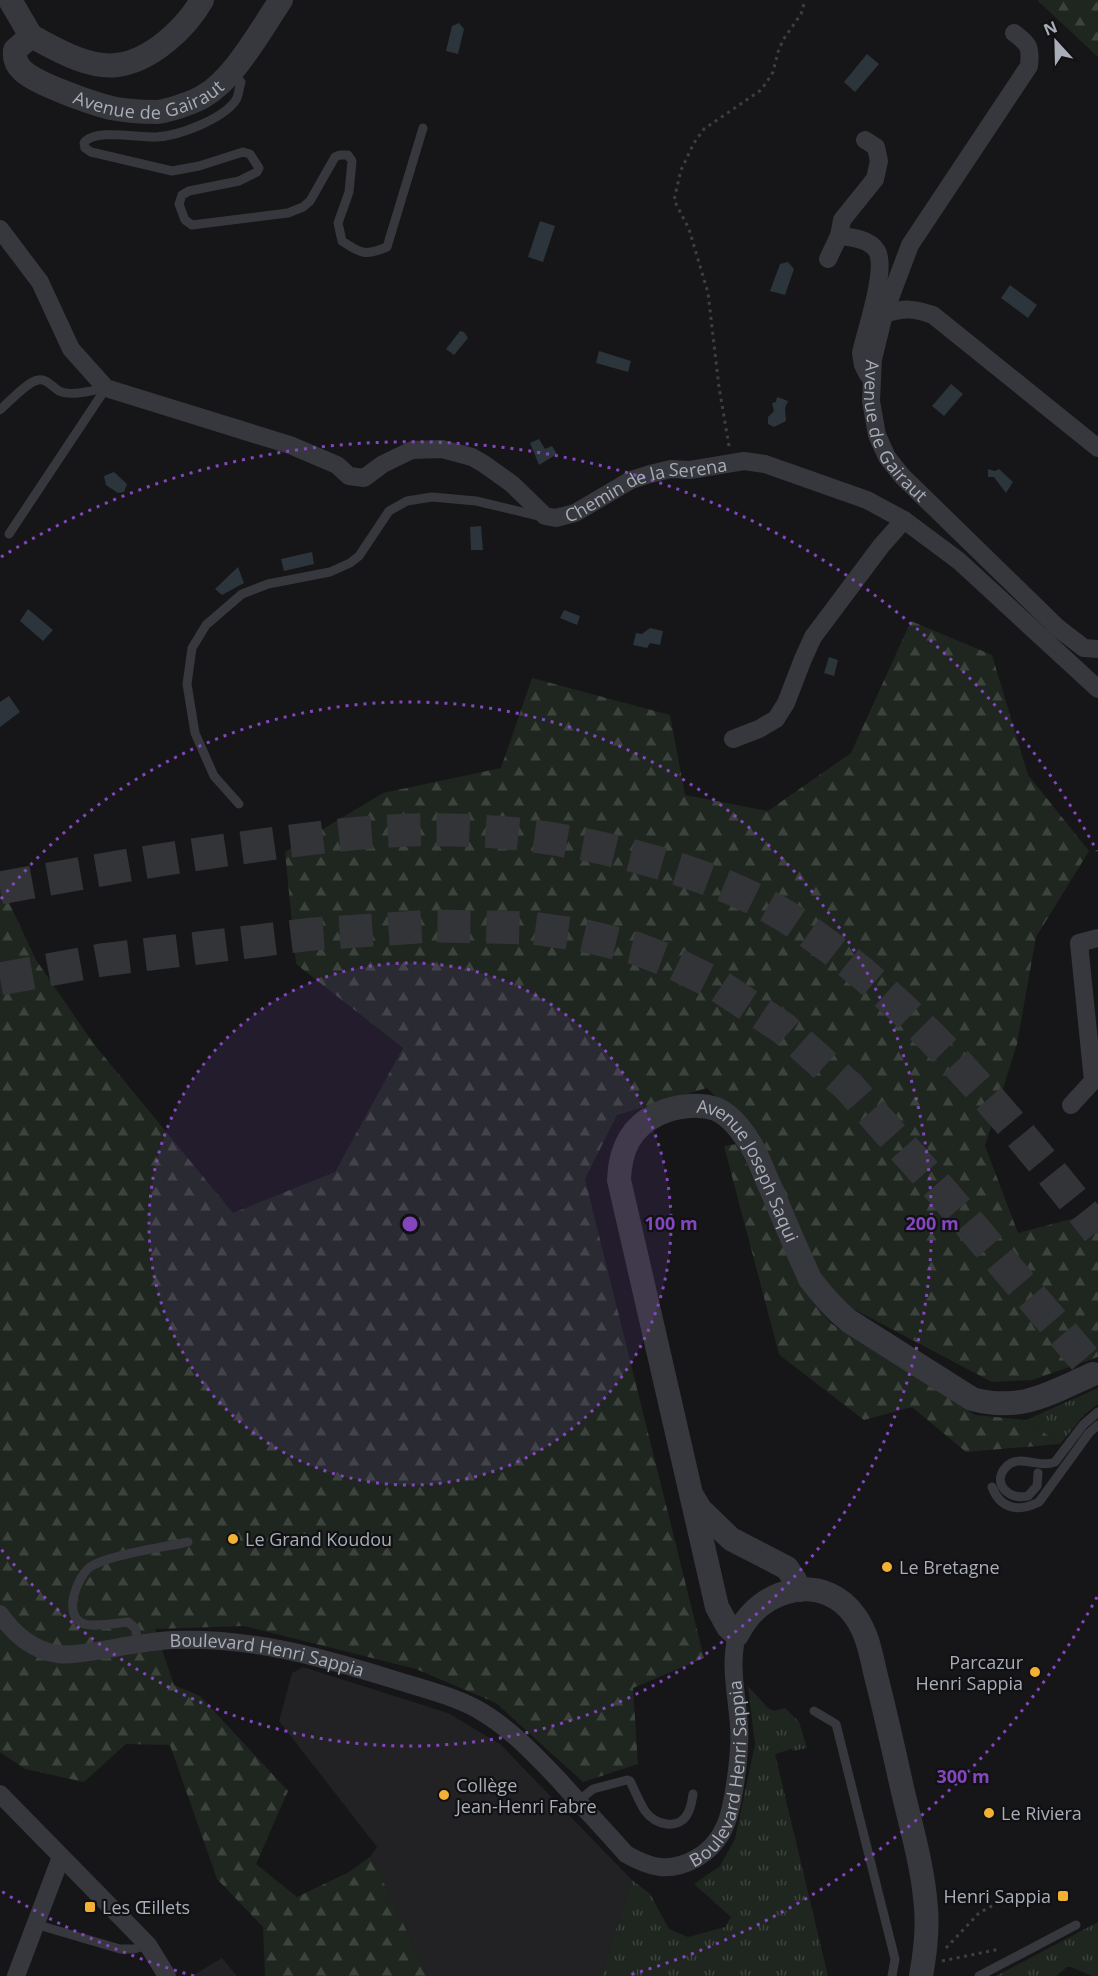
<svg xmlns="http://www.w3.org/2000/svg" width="1098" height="1976" viewBox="0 0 1098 1976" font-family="'Open Sans',sans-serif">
<defs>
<pattern id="grass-tufts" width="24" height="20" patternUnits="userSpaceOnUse" patternTransform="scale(1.5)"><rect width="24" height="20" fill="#1e261f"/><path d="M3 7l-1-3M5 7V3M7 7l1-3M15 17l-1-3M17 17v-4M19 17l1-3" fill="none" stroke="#3c433d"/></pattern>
<pattern id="forest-firs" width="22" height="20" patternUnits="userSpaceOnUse" patternTransform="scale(1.5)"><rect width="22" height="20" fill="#1e261f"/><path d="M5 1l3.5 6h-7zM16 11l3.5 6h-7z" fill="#3c433d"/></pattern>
</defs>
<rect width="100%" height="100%" fill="#161618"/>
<!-- built -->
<path fill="#222225" d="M303,1667L448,1713L500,1744L632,1880L606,1959L602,1976H428L371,1856L377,1847L279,1721L292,1673Z
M222,1958L237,1976H192Z"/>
<!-- grass -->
<path fill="url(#grass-tufts)" d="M1098,1388V1404L1084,1415L1060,1444L1026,1420Z
M748,1686L768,1708L774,1711L785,1708L799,1722L807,1748L793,1751L791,1749L775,1754L828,1976H602L606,1959L632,1880L650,1894L669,1929L688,1937L725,1927L731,1917L694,1884L720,1866L735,1839L755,1744Z
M1098,1922V1976H1092L1071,1967H1067L1056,1976H996Z"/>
<!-- forest -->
<path fill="url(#forest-firs)" d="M1038,0H1098V57L1038,1Z
M911,621L992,655L1028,775L1089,851L1036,937L1017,1044L985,1146L1018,1233L1098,1212V1357L1032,1380L992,1382L829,1296L751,1131L707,1088L617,1115L585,1179L704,1658L633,1688L638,1764L583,1782L496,1703L416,1669L244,1626L155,1629L174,1685L200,1696L288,1791L256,1864L297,1897L349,1872L371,1856L428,1976H265L263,1927L217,1879L170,1745L126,1744L84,1782L25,1769L0,1752V883L36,960L93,1043L233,1213L335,1172L403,1048L296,964L285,852L383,793L501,768L532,678L670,715L685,795L768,811L851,753Z
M737,1144L811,1300L832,1324L975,1415L1026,1420L1060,1444L966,1452L912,1407L864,1420L782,1357L779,1354L724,1146Z"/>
<!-- water -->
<path fill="#2c353c" d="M459,23L464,29L458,54L446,51L452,26Z
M867,54L879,64L855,92L844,82Z
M540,221L555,226L543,262L528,257Z
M788,262L794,269L785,295L770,291L780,264Z
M1010,285L1037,305L1028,318L1001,298Z
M460,331L464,332L468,338L454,355L446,349Z
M599,351L631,361L628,372L596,363Z
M951,384L963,394L944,416L932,406Z
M777,397L788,401L785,408L786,421L774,427L768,424V417L774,411L772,403L776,402Z
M539,439L545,449L552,446L557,454L539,465L530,443Z
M988,469L995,471L999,469L1013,482L1006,493L994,477H988Z
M114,472L127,484L124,492L118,493L106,485L104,476Z
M481,526L483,550H471L470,527Z
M312,552L314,564L284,571L281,559Z
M238,567L244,583L222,595L215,589Z
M28,609L53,630L43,641L20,621Z
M564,610L580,616L577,625L560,618Z
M650,628L663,631L660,645L650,643L647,648L633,645L636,633L642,634Z
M829,657L838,660L834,676L824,673Z
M9,696L20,712L0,727V702Z"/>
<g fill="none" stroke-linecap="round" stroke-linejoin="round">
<!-- motorway-tunnel -->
<path stroke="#333438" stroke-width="33" stroke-dasharray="33 16" stroke-linecap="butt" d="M0,888C82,873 165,858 248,847C324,836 401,826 479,831C538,834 596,845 652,861C701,875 753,894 796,923C915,1004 1009,1118 1098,1231
M0,979L102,960L313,934L434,926L532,928L582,935L635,948L669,961L716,984L783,1028L849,1087L944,1194L1098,1375"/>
<!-- path -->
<path stroke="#3d3f44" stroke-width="3" stroke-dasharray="3 4.5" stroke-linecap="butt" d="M729,446L719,387L708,293L689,229L674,200L681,170L694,143L704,129L761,90L768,80L773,72L778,52L783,40L801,14L805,0
M946,1948L979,1913L1012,1895
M942,1961L1000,1949"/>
<!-- service -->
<path stroke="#37383d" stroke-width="9" d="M232,71L241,82C239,87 239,95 236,100C223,119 179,136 156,137C139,138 94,128 84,143L85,148L91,152L172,171L199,166L243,152L250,154L259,168L257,172L239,181L189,191L182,195L179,204L185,220L192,225L288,213L303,207L310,201L335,157L340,155H348L352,161L349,192L338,223L342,241C361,254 366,256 387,247L423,128
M0,410C9,402 27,382 38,380C47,378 52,387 59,391C72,397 92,390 106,388
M9,534L106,388
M239,804L214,776L195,733L187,684L192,648L206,625L242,594L268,584L330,572L350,563L359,556L389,511L407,501L432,497L476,501L539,516
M1038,1473L1037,1486L1028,1496C1009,1501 991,1483 1006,1467C1018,1453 1039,1469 1055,1462L1083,1425L1098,1412
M992,1487C1001,1510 1019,1512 1039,1502L1089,1433L1098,1425
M139,1644L135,1628L128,1622C117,1623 92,1628 82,1623C63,1614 77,1577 90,1567C108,1555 164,1547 188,1542
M814,1711L836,1724L895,1959L892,1976
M578,1801L593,1789L627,1780L630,1781C635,1791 639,1802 645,1811C655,1825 679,1831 688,1813C691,1808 692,1800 693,1794
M35,1924L120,1949H134L148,1945
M979,1976L1076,1925"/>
<!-- minor -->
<g stroke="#37383d" stroke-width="18">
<path id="s1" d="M1014,33C1029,44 1031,47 1029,66L910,245L884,314L873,359L871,401L877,435L887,457L902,476L1058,628L1084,648L1098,649"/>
<path id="s2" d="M0,229L40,282L71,349L106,388L290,445L337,465L349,476L364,478L383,464L412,450L442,449L472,457L484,464L512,484L545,516L556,518L575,513L631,480L650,474L671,469L690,470L744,461L765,464L867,500L904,520L959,561L1098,689"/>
<path d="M839,236L842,220L875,179L879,161L876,147L865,140"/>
<path d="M828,259L839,236C852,237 870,239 877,251C887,270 866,330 861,353L863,365L868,375"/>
<path d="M884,314C904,308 913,308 933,315L1098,448"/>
<path d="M733,739L759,729L776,719L786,703L803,659L813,637L881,546L904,520"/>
<path d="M1071,1105L1093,1081L1079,943L1098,938"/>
<path id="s3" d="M0,1614C13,1633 33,1651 58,1654C72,1656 88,1652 103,1650C126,1646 150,1641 174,1640C250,1637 321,1657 392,1679C420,1688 451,1695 477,1709C509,1727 534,1754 559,1780C581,1805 604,1829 626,1854C650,1868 669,1873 695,1859C708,1852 719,1840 725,1826C734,1806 741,1748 739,1726C737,1694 729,1667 737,1635"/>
<path d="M0,1794L148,1945L167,1976"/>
<path d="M16,1976L61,1857"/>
</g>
<!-- tertiary -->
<g stroke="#37383d" stroke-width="24">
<path d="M10,0L31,36"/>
<path id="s4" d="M31,36L15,50C14,58 16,65 23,71C37,84 91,103 111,108C126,111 142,112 157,112C168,111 195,102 204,96C235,78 261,29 281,0"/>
<path d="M31,36C56,49 88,69 117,65C151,61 186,28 202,0"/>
<path d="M694,1499L700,1509L731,1539L787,1568L795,1580L799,1590"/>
<path id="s5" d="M921,1976C925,1954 928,1931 926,1908C923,1865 910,1824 901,1783C893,1747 885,1711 876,1676C871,1655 868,1634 855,1616C842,1597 819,1586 796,1590C768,1595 750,1610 737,1635L728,1627L717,1607L619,1180C620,1150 630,1127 658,1114C674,1106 699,1103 716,1109C731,1115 743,1132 751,1145C759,1159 765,1176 772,1191C784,1220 797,1250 810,1279C822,1295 834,1309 849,1321L972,1399C1022,1412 1048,1394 1093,1374"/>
</g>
</g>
<!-- distance rings -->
<circle cx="410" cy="1224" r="261" fill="#8446be" fill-opacity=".12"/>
<g fill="none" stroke="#8446be" stroke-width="3" stroke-dasharray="3 6">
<circle cx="410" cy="1224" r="261"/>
<path d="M1 899A522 522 0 1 1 1 1549"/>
<path d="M1097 1597A782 782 0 0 1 626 1976M194 1976A782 782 0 0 1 1 1891M1 557A782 782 0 0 1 1097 851"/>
</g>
<!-- markers -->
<g fill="#f2b134" stroke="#111113" stroke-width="2">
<circle cx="233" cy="1539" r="6"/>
<circle cx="887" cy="1567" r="6"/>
<circle cx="1035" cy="1672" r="6"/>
<circle cx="444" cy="1795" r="6"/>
<circle cx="989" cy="1813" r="6"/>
<rect x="1057" y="1890" width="12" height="12" rx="3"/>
<rect x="84" y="1901" width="12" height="12" rx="3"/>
</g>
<g text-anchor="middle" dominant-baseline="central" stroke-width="4.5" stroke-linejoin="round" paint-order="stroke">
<!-- street labels -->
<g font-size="18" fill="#a8adb8" stroke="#111113">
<text stroke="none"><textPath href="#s4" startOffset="180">Avenue de Gairaut</textPath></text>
<text stroke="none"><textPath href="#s1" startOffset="453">Avenue de Gairaut</textPath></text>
<text stroke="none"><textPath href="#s2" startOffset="786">Chemin de la Serena</textPath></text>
<text stroke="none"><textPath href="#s5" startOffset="1197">Avenue Joseph Saqui</textPath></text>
<text stroke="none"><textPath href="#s3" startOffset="284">Boulevard Henri Sappia</textPath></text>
<text stroke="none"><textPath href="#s3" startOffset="878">Boulevard Henri Sappia</textPath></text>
</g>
<!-- poi labels -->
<g font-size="18" fill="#a8adb8" stroke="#111113" text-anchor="start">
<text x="245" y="1539">Le Grand Koudou</text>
<text x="899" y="1567">Le Bretagne</text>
<text x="1023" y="1662" text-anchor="end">Parcazur<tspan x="1023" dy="21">Henri Sappia</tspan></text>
<text x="456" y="1785">Collège<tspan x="456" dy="21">Jean-Henri Fabre</tspan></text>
<text x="1001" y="1813">Le Riviera</text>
<text x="1051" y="1896" text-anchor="end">Henri Sappia</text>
<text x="102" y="1907">Les Œillets</text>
</g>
</g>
<circle cx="410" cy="1224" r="9" fill="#8446be" stroke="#111113" stroke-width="3"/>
<g font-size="18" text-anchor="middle" font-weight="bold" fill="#8446be" stroke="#111113" stroke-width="4.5" stroke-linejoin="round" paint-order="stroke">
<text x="671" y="1230">100 m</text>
<text x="932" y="1230">200 m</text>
<text x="963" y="1783">300 m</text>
</g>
<!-- north arrow -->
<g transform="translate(1056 42) rotate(338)" stroke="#111113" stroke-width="4.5" paint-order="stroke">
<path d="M0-4.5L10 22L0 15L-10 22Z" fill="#a8adb8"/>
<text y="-9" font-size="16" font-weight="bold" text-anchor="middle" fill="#a8adb8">N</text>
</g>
</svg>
